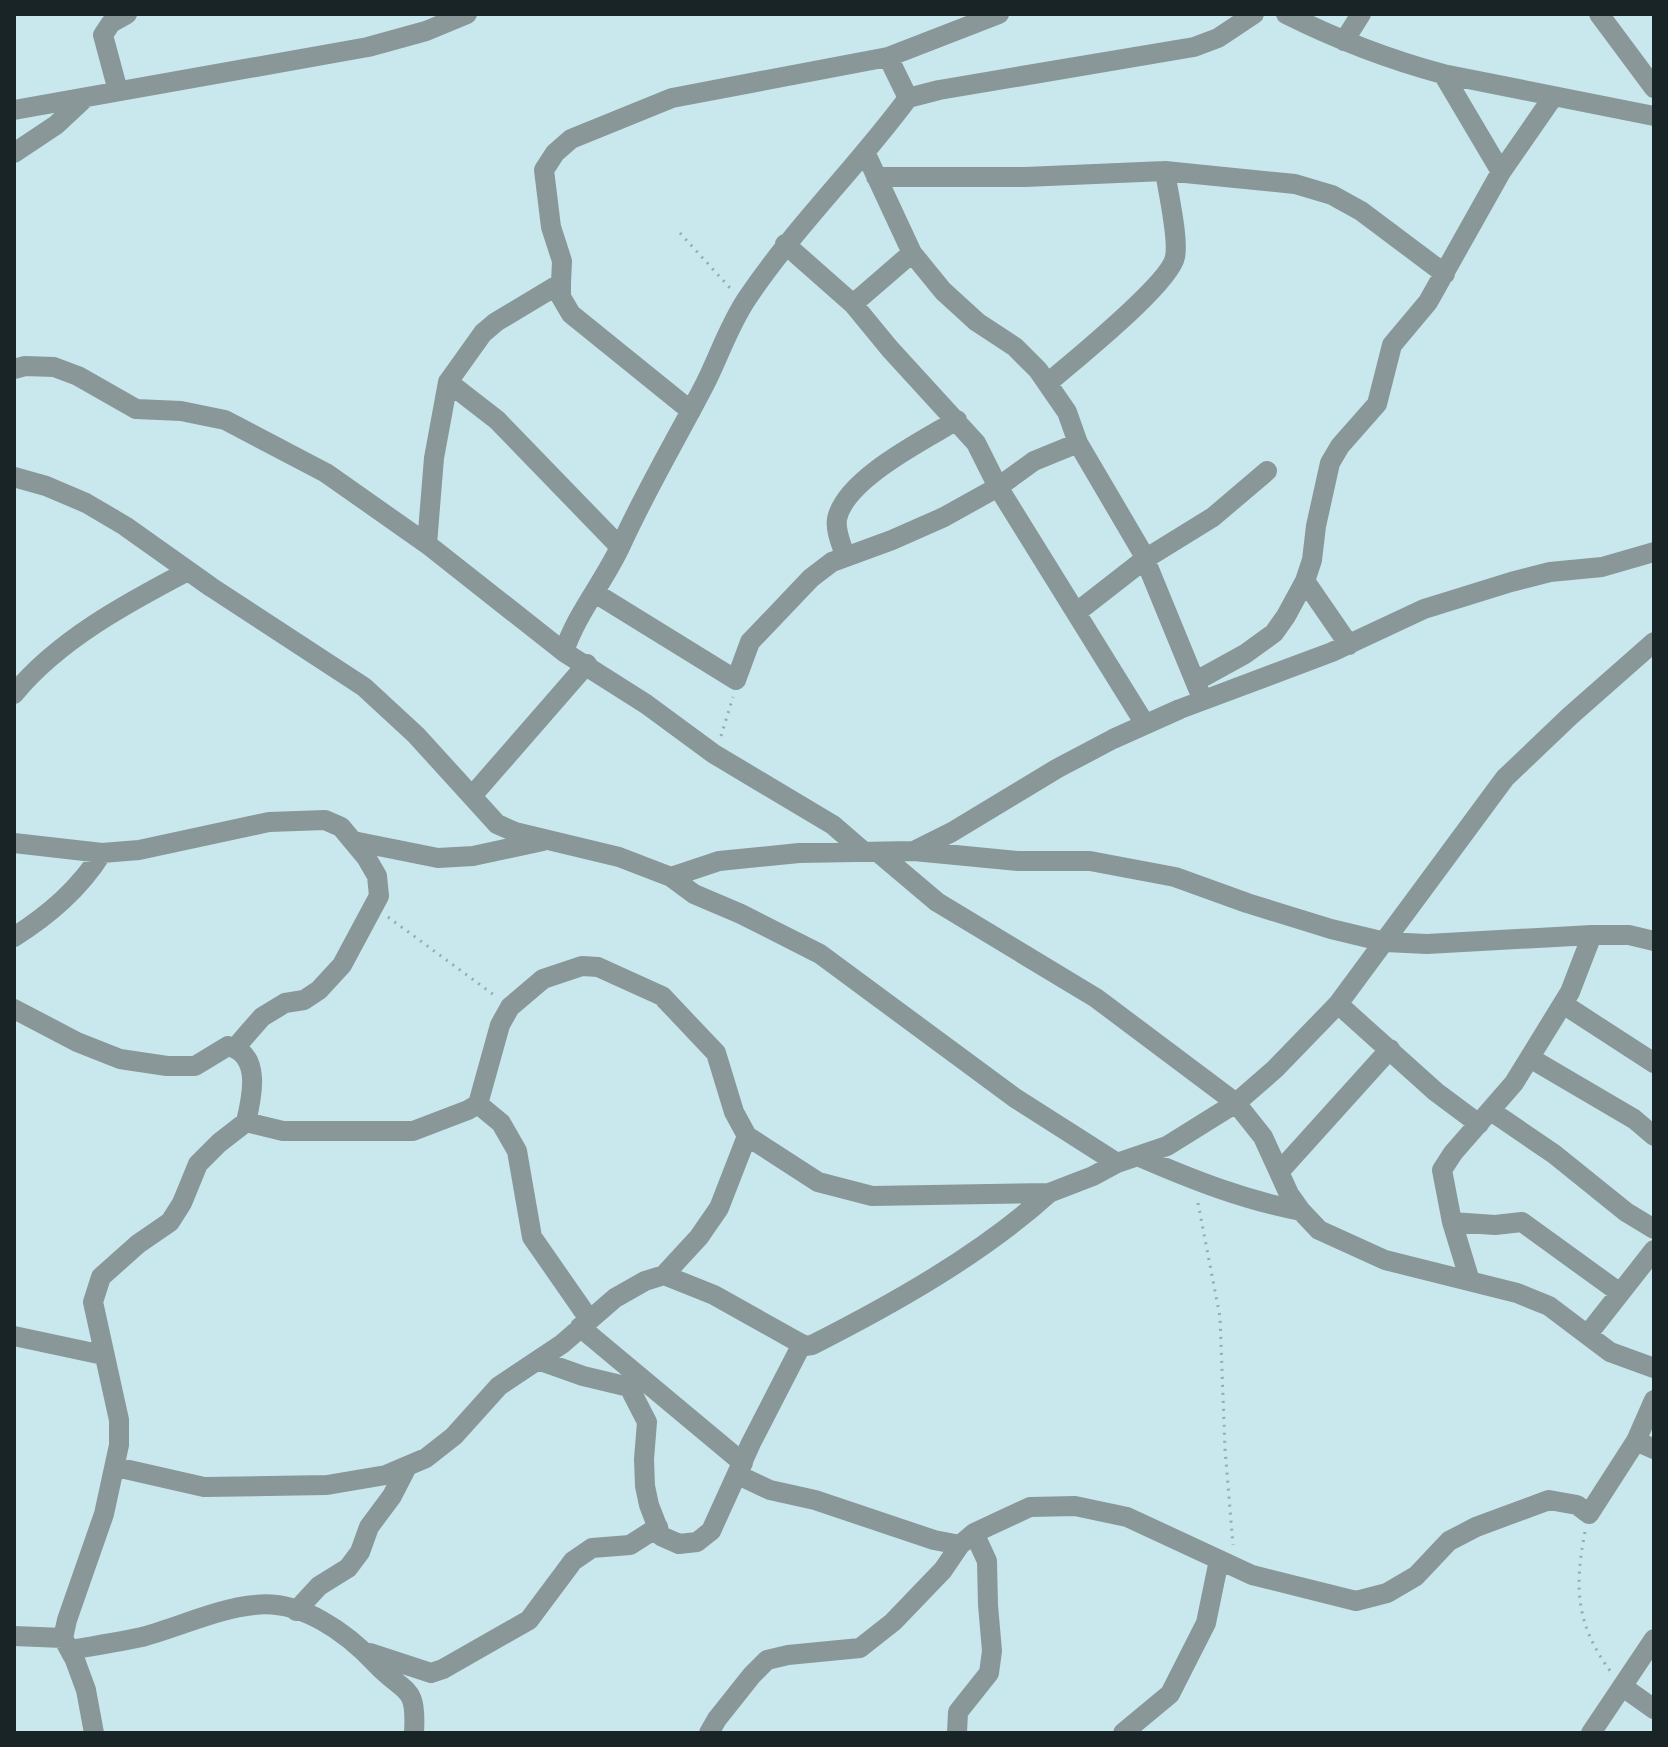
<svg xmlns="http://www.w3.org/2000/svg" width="1668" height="1747" viewBox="0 0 1668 1747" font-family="Arial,sans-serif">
<rect width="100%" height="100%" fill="#c8e8ee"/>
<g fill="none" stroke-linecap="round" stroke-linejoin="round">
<!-- path -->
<path stroke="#92acb0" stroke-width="3" stroke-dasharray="2 6" stroke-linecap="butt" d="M680,233L730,288
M721,736L733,697
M388,917L494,995
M1198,1203L1220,1317L1225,1449L1233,1545
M1585,1532C1574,1588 1576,1625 1611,1672"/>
<!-- street -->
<path stroke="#899799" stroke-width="20" d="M1599,14L1654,88
M1344,41L1361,14
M888,57L908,98
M1443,74L1654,116
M118,91L103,35L111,23L127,14
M14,110L368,47L426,31L467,14
M865,152L912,253L943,291L977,322L1015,347L1038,370L1067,412L1078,443L1142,552L1199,691
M14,153L56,125L85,98
M1501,172L1553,97
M876,177H1025L1165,171L1295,184L1332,195L1361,211L1445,274
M785,244L853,304L890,349L976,443L998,487L1145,724
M561,283V297L571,314L691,411
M853,304L912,253
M14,369L25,366L54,367L78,376L136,409L181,411L225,420L326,473L427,544L564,652L646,704L714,754L833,825L863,851
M1048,383C1072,362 1170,284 1175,257C1179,238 1168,193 1165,171
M14,477L46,486L86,503L125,526L211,587L364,687L416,735L497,824L515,832L619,857L671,877L694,894L741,914L820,954L1015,1098L1117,1163L1167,1146L1236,1103L1096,998L937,902L879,853
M427,544L434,458L448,382
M620,547L497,420L448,382L483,333L496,322L561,283L562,261L551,227L544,170L555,153L571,139L672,98L888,57L999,14
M845,556C842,545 835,531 837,519C845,479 924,440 957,420
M1305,581L1349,645
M595,593L736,680L750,642L811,578L832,562L892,540L944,517L998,487L1034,461L1078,443
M1077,612L1145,559L1213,517L1267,471
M1654,642L1570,716L1505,778L1338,1004L1275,1069L1236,1103L1263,1137L1289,1194L1301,1211L1319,1230L1385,1260L1517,1293L1549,1306L1610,1352L1654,1368
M564,652C576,614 604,582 621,545C646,490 677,438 705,384C719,356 730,323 748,297C796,226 857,167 908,98L939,90L1194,47L1218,38L1254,14
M1196,681L1245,654L1274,633L1286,616L1305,581L1312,560L1316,526L1330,463L1340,446L1377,404L1392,345L1428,302L1501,172L1443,74C1387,59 1338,40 1286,14
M14,694C58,640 127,603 188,571
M472,796L587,664
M353,841L438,858L473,856L543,841
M14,843L102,853L139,850L269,822L325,820L341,827L366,857L377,876L379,896L342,965L319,990L304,1000L285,1003L262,1017L241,1041L239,1048
M914,851L952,832L1058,768L1113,739L1180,709L1332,652L1424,609L1511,582L1550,572L1602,567L1654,552
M671,877L719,861L799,853L914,851L1018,861H1090L1175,877L1247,903L1331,929L1385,942L1427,944L1592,935H1629L1654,941
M14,937C50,914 79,889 102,853
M1338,1004L1436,1092L1479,1124
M1563,1004L1654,1063
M14,1009L77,1042L120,1059L167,1066H195L228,1046C262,1054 252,1097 246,1122L283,1131H413L468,1110L478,1104L500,1025L510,1007L543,979L582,966L598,967L662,996L716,1053L734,1112L747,1136L818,1182L872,1196L1049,1193L1093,1176L1117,1163
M1530,1058L1634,1119L1654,1136
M478,1104L501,1123L517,1151L532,1237L589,1319
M1491,1111L1554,1154L1626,1212L1654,1229
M1140,1157C1193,1180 1244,1200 1301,1211
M1279,1172L1390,1049
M1452,1222L1495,1225L1522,1222L1620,1293
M664,1275L699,1237L719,1208L747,1136
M1470,1281L1452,1222L1442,1170L1453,1153L1514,1083L1570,992L1592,935
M580,1327L743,1463
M1588,1334L1654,1250
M14,1336L103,1355
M538,1360L583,1376L629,1387L647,1422L644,1459L645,1486L649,1505L661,1536L679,1544L697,1542L711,1531L751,1443L802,1344
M1636,1441L1654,1449
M116,1467L204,1487L327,1485L386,1475L426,1458L454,1436L499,1386L562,1344L615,1298L645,1281L664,1275L714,1295L805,1346L812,1345C893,1304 982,1254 1049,1193
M738,1475L770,1490L815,1500L934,1540L960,1545
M296,1611L319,1586L348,1568L360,1552L369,1527L392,1496L407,1467
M14,1636L63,1638
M70,1650C94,1646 118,1642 142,1637C176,1628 220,1608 254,1605C301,1599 347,1633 376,1664C405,1695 417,1683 414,1733
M370,1653L431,1673L443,1669L529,1620L573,1561L592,1548L630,1545L658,1527
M1623,1687L1654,1709
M94,1733L86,1690L75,1660L63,1638L67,1620L104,1514L119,1445V1420L93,1302L101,1277L138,1244L170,1222L182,1203L198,1164L219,1143L246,1122
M709,1733L717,1719L752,1675L767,1660L788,1655L860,1648L893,1622L943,1570L960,1545L974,1533L1030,1507L1075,1506L1127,1517L1252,1575L1356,1601L1387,1593L1416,1576L1449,1541L1476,1527L1549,1500L1577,1505L1589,1514L1636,1441L1654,1400
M957,1733L958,1712L989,1673L992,1651L988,1605L987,1561L974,1533
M1123,1733L1170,1694L1206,1623L1219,1560
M1591,1733L1654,1639"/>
</g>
<!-- border -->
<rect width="1668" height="1747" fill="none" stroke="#182426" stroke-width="32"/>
</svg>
